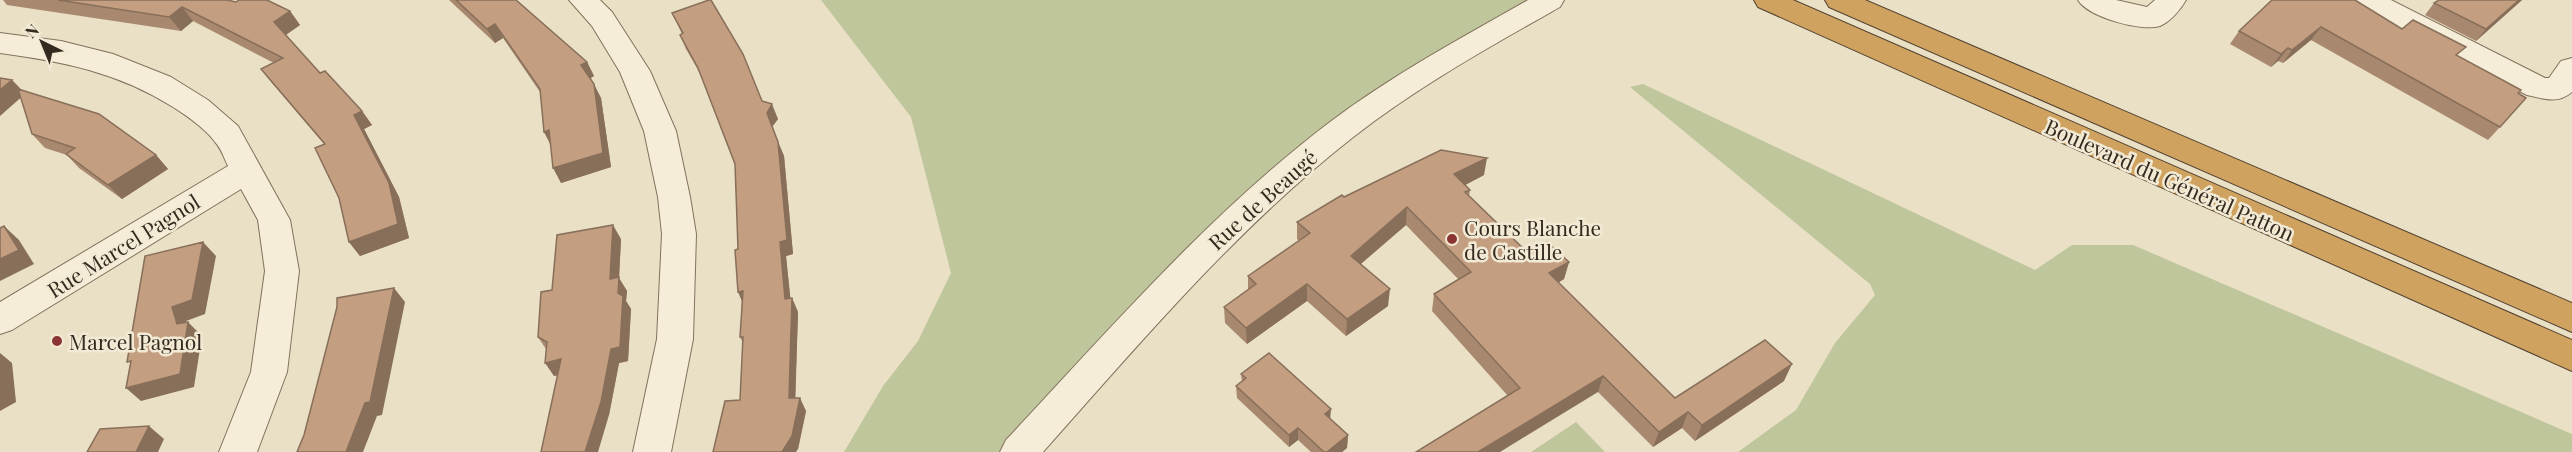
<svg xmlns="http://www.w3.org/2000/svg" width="2572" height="452" viewBox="0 0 2572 452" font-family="'Playfair Display',serif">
<rect width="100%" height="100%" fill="#e9e0c6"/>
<!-- green -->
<path fill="#c0c69b" d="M821,0H1550L1341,130L1019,452H844L883,386L918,341L951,273L911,117Z
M1643,84L2035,270L2072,245H2133L2572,434V452H1738L1796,410L1835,343L1875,295L1870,284L1630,87Z
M1576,422L1605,452H1531Z"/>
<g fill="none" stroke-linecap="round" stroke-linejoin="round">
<!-- minor casing -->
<g stroke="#82725d" stroke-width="2">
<path id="minor" d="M569,0H600L612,12L650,71L676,131L690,197L696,234L693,339L671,452H633L657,339L662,234L658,197L644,131L620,72L592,26Z
M1528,0H1564L1560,7C1489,47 1417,87 1352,138C1236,229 1140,343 1043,452H1000L1006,440C1109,330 1209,214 1330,122C1392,75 1461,38 1528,0Z
M2078,0H2116L2147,7L2155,0H2186C2181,9 2170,22 2160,26C2141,32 2088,17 2078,0Z
M2354,0H2391L2545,78H2549L2561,61L2572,58V92C2558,104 2544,99 2527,95L2358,7Z
M0,33L61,41L113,54L171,77L208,100L238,126L290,220L299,271L287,372L257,452H219L251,372L265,271L258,220L241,189L12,330L0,334V302L228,166C224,158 221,148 215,142C205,128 187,116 173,107C117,72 65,62 0,53Z"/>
</g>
<!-- highway casing -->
<g stroke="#514131" stroke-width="2">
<path id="highway" d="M1754,0H1793L2572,340V371L1758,7Z
M1825,0H1865L2572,303V332L1829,7Z"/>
</g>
<!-- minor -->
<use href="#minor" fill="#f5edd8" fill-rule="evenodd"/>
<!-- highway -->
<use href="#highway" fill="#cfa25f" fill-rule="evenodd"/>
</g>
<!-- wall -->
<path fill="#a8886e" d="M3,0H227L290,11L300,25L286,35L320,73L362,111L372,125L364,129L399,197L409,238L360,256L349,242L339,198L324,144L272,83L261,69L274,63L193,21L181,31L7,5Z
M449,0H516L587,62L594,76L590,79L601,98L611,167L561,183L550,144L544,132L540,92L503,38L495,43Z
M2272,0L2402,29L2518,93L2500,127L2488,140L2311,40L2283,63L2278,61L2271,67L2230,44L2239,31Z
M2522,0L2476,41L2425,15L2434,3Z
M672,13L762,101L778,119L772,127L784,156L793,254L786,256L790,298H792L798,312L795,398L806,411L798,449L740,400L743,343L740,337L742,301L738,249L735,164L702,77L686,49L680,35L682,34Z
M12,80L22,90L156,155L168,169L122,199L79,168L67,155L45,148L32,134L21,98Z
M1484,175L1465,185L1470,190L1469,196L1528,253L1569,262L1564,279L1558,283L1675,398L1784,381L1695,441L1682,428L1653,447L1598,392L1508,396L1432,311L1434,294L1459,280L1406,225L1361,264L1388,306L1346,336L1307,301L1247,344L1225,323L1224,307L1248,289V276L1299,241L1297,239V222L1344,197Z
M621,239L619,278L627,291L626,301L631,309L628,361L619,363L609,415L557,375L554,376L546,349L538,337L552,290Z
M1241,374L1330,419L1348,435L1347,448L1342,452H1311L1298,440L1289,447L1237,398L1236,386L1242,382Z"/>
<!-- shaded-wall -->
<path fill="#886f5a" d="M2519,0H2522L2476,41L2486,29Z
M182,7L193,21L181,31L169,17Z
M290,11L300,25L284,36L274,22Z
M495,24L503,38L495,43L487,29Z
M2321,27L2311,40L2283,63L2292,50Z
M2288,48L2278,61L2271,67L2281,54Z
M587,62L594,76L588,79L581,65Z
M12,80L25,94L0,116V90Z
M594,84L601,98L611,167L561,183L553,168Z
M772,104L778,119L772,127L767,113Z
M362,111L372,125L364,129L399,197L409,238L360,256L349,242L354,115Z
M549,130L552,146L544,132Z
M778,142L784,156L793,254L786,256L792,313L785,299L780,242Z
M156,155L168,169L122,199L108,185Z
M1487,158L1484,175L1452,192L1454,174Z
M1407,207L1406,225L1350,273L1351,256Z
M613,225L621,239L619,278L627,291L626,301L631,309L628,361L619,363L609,415L598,452H585L610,279Z
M4,226L19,240L34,264L0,281V259Z
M203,242L216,256L205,314L186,321L187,327L188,322L202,336L194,387L141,401L126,388L172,307Z
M1569,262L1564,279L1545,290L1549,273Z
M1307,284V301L1247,344L1246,328Z
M394,288L405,302L382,415L377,416L363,452H346Z
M1390,289L1388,306L1346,336L1347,319Z
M743,291L744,306L738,292Z
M792,298L798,312L795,411L789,398Z
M0,353L12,363L16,402L0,411Z
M561,359L570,373L554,376L545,363Z
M1792,364L1784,381L1695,441L1702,425Z
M1603,376L1598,392L1500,452H1478Z
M800,398L806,411L798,449L796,452H782Z
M1331,409L1330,421L1325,414Z
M1688,412L1682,428L1653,447L1659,432Z
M149,426L164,439L158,452H136Z
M1298,428V440L1289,447V435Z
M1348,435L1347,448L1342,452H1327Z"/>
<!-- building -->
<path fill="#c39e80" stroke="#886f5a" stroke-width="1.5" d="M58,0H227L236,2L239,0H267L290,11L274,22L320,73L325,71L362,111L354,115L389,183L398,224L349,242L339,198L315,148L325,144L261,69L283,58L182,7L169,17Z
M456,0H516L587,62L581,65L594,84L603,153L553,168L549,130L544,132L540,89L495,24L487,29Z
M709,0H711L743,54L762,101L772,104L767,113L778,142L787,240L780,242L785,299L792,298L789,398H800L792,436L782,452H713L725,401L740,400L743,337H740L743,291L738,292L735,250L738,249L735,164L698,68L680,35L683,33L672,13Z
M2272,0H2355L2402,29L2413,20L2466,47L2456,55L2521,90L2518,93L2526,98L2500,127L2321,27L2292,50L2288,48L2281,54L2239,31Z
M2439,0H2519L2486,29L2434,3Z
M0,78L12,80L0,90Z
M18,89L99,114L156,155L108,185L66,154L75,148L32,134Z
M1441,150L1487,158L1454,174L1470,190L1465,192L1528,253L1547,242L1569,262L1549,273L1675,398L1765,340L1792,364L1702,425L1688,412L1659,432L1603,376L1478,452H1416L1520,388L1434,294L1471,272L1407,207L1351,256L1390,289L1347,319L1307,284L1246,328L1224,307L1256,284L1248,276L1310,233L1297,222L1342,195L1344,197Z
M613,225L610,279L619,277L618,293L623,296L620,347L611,349L601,402L585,452H541L561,359L545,363L547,342L538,337L541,292L552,290L557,235Z
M4,226L19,250L0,259V228Z
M203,242L192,300L172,307L177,324L188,322L180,374L126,388L131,361L127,362L145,256Z
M394,288L370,402L365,403L346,452H297L304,435L337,307V298Z
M1269,353L1331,409L1325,414L1348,435L1327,452H1324L1298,428L1289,435L1236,386L1246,378L1241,374Z
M149,426L136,452H87L100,429Z"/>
<!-- markers -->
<g fill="#8b3634" stroke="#f2ead4" stroke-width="2">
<circle cx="1452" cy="239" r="6"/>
<circle cx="57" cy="341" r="6"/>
</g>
<g text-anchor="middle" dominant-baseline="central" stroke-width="5" stroke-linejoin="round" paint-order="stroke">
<!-- street labels -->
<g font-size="21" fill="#342a20" stroke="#f2ead4">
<text transform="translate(2170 179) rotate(24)">Boulevard du Général Patton</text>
<text transform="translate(1262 199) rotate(-42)">Rue de Beaugé</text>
<text transform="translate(123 245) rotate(-32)">Rue Marcel Pagnol</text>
</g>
<!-- poi labels -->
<g font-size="21" fill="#342a20" stroke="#f2ead4" text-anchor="start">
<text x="1464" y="227">Cours Blanche<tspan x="1464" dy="24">de Castille</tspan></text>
<text x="69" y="341">Marcel Pagnol</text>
</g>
</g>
<!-- north arrow -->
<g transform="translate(42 42) rotate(317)" stroke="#f2ead4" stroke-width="4.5" paint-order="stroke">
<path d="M0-4.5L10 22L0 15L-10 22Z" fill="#342a20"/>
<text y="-9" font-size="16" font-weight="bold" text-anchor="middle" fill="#342a20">N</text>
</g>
</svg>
